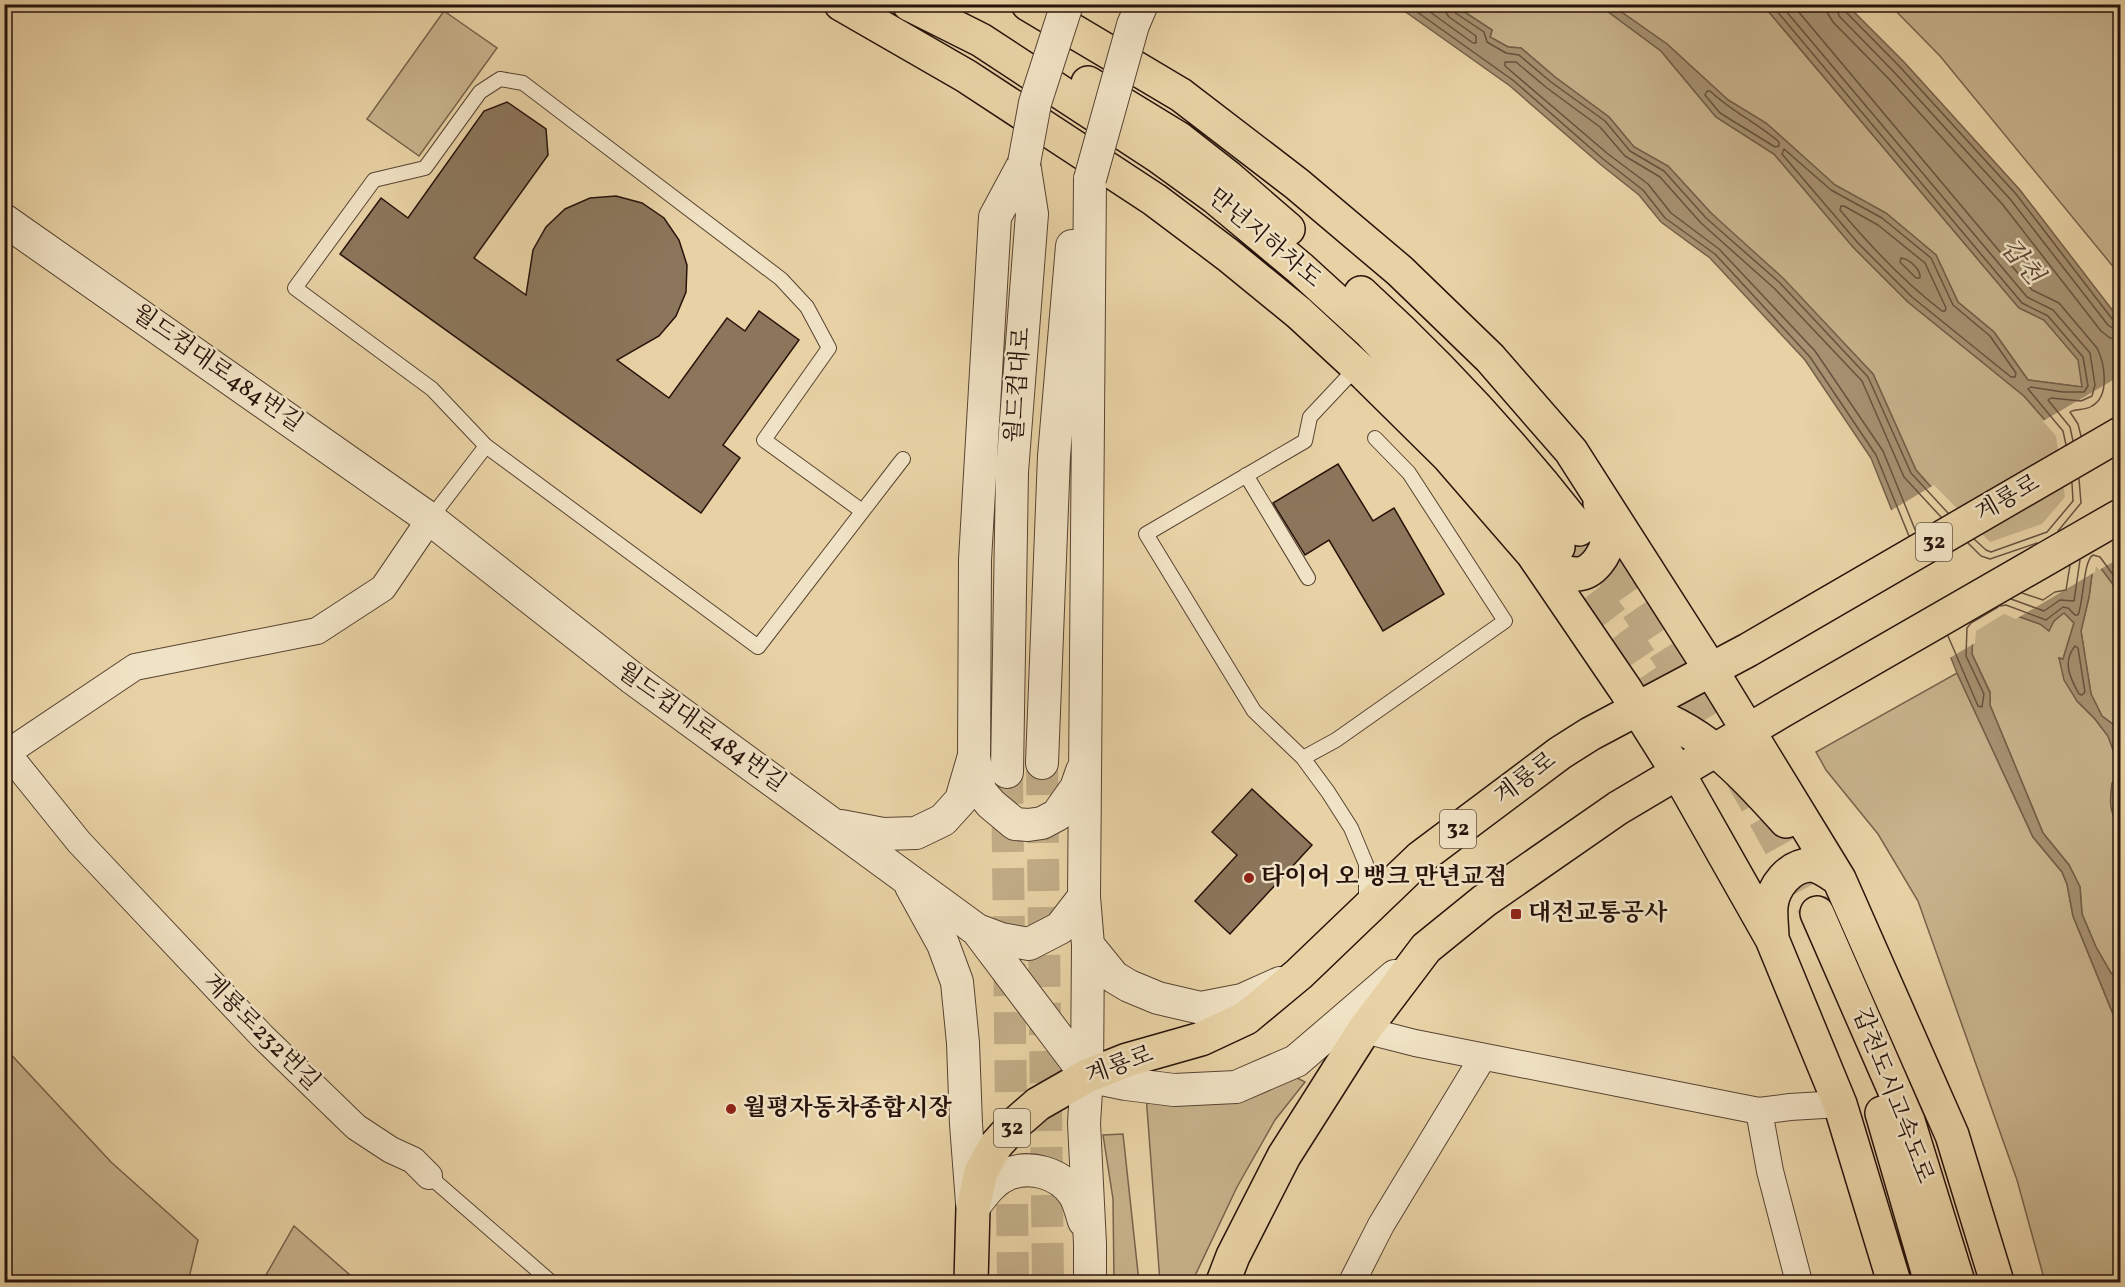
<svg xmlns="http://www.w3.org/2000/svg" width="2125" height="1287" viewBox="0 0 2125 1287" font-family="Vollkorn,'Noto Serif KR',serif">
<rect width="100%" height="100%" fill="#e8d2a5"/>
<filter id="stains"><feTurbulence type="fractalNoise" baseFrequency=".00333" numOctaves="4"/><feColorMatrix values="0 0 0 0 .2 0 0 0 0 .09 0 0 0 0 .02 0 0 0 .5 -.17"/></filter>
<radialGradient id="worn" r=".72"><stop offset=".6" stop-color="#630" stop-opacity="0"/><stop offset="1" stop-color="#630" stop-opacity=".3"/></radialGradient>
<!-- green -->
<path fill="#c7b28b" stroke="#77624b" stroke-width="1.5" d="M1454,5H1599L1661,51L1716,117L1774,154L1853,247L1908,302L2024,396L2058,435L2068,498L2044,526L1990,546L1945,503L1916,470L1873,374L1711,213L1668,166L1634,147L1609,117L1555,77L1521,48L1508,47L1490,37L1492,30Z
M1615,5H1763L2019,308L2044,320L2079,360L2082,387L2028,380L1994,332L1958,302L1936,255L1886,213L1835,185L1766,123L1728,100L1667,44L1620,11Z
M1890,5H2120V275L1940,56Z
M444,11L497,48L419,156L367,119Z
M2094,558L2115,587L2120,598V734L2118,728L2102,716L2091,694L2081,631L2089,597Z
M2003,611L2040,624L2049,630L2054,621L2064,612L2074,623L2063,659L2059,658L2077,701L2095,719L2108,736L2119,766L2117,822L2120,825V982L2111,973L2096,947L2082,914L2080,887L2069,865L2043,833L1990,705V692L1972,654L1973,629Z
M1957,673L2033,837L2062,872L2067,884L2073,916L2120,1031V1282H2045L2017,1180L1918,901L1878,834L1826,770L1816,752Z
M4,1047L111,1162L198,1240L188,1282H5Z
M1293,1076L1305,1082L1275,1120L1237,1187L1192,1282H1160L1146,1095Z
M1123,1134L1139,1282H1114L1113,1199L1103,1135Z
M294,1226L358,1282H262Z"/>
<!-- water -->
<path fill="#a69171" stroke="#735f48" stroke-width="1.5" d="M1396,5H1454L1492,30L1490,37L1508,47L1521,48L1555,77L1609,117L1634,147L1668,166L1711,213L1784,279L1873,374L1916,470L1945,503L1989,546L2044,526L2068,498L2058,435L2024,396L1908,302L1853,247L1774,154L1716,117L1661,51L1599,5H1615L1620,11L1667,44L1728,100L1766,123L1835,185L1886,213L1936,255L1958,302L1994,332L2028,380L2082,387L2078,360L2044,320L2019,308L1763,5H1847L1904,62L2020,190L2120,320V598L2115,587L2094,559L2089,597L2081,631L2091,694L2102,716L2118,728L2120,734V825C2108,814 2110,798 2112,783L2117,779L2119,766L2108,736L2095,719L2077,701L2064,680L2059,658L2063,659L2074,623L2064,613L2054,621L2049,631L2040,624L2003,611L1973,629L1972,654L1990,693V705L2043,833L2069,865L2080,887L2082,914L2096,947L2111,973L2120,982V1031L2073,916L2067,884L2062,872L2033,837L1957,673L1871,458L1805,360L1710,258L1661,222L1639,195L1600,164L1510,86Z"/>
<!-- pier -->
<path fill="#e8d2a5" d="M2120,376V558L2099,570L2096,566L2095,572L2016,619L2004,614L1976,631L1975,643L1948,659L1890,511L1934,485L1990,542L2042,524L2065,497L2056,436L2043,421Z"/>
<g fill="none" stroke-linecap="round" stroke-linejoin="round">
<!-- shore -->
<path stroke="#66523e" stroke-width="1.5" d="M1406,4L1514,81L1603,159L1643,190L1665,218L1715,254L1810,357L1876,455L1909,536
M1419,4L1473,43H1476V36L1449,17L1445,11L1444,4
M1451,4L1454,12L1484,32L1487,42L1506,53L1519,55L1551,82L1605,121L1630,151L1664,171L1706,218L1780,283L1868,377L1911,473L1948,513
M1771,4L2022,303L2048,316L2083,357L2088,386L2084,392H2063L2031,387L2028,389L2063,431L2066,445
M1780,4L2027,297L2053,310L2090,353L2095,385L2092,396L2081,401L2051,398L2048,400L2070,427L2073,441
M1792,4L2032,290L2059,303L2097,348C2105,364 2110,396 2092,406C2085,411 2076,408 2070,412L2078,424L2081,436
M1827,4L1828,14L1833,22L1888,78L2003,205L2101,331L2110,338L2120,339
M1836,4L1839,16L1894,72L2010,199L2108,325L2114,329L2120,330
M1843,4L1845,11L1900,67L2016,194L2113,320L2120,323
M1707,91H1710C1731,111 1757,123 1779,142V146L1775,147L1720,113L1705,95Z
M1784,149L1831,190L1882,218L1931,258L1953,305L1990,336L2016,373L2015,377H2011L1912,297L1858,243L1782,154Z
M1841,206H1844L1878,225L1925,263L1946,308L1945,311H1942C1904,282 1871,247 1840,210Z
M1901,258C1909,259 1921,269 1920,278H1916L1900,262Z
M2058,531L2081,503L2079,479
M1916,532L1883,451L1815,351L1719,249L1671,213L1648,184L1608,154L1505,66V62H1516L1547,88L1600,127L1625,156L1660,177L1701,223L1775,289L1862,381L1904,477L1941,517
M1974,539L1986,550L1991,552L2047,532L2073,501L2072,483
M1968,543L1981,556L1990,559L2037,543
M2022,593L2043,600L2055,592L2066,590L2070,565
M2011,599L2044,611L2060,600L2074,601L2080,560
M2000,606L2006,605L2046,620L2063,607L2068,608L2075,615H2078C2084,601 2083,561 2093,555L2100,557L2120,584
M1948,636L1978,706L1982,707L1984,694L1966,656L1967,628L1971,623L1998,607
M2075,646L2078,648L2085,692L2082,695L2079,694C2070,678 2062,662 2075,646Z"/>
</g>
<!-- building -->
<path fill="#8b765b" stroke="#27130b" stroke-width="1.5" d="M507,102L546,129L548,155L474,258L526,295L533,250L546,227L565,209L590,198L616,196L642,203L664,218L679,240L687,265L686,292L676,316L659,336L617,360L669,398L727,318L745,331L759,311L799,340L723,445L740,458L701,513L340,254L381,198L408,218L484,111Z
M1338,464L1373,521L1394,508L1444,594L1383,631L1329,540L1305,555L1273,503Z
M1252,789L1312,845L1230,934L1195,901L1237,855L1212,832Z"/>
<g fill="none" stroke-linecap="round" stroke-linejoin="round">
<!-- tertiary-tunnel -->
<path stroke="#c1ac86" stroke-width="32" stroke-dasharray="32 16" stroke-linecap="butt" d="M1042,763L1048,1282
M1007,772L1013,1282"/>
<!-- primary-tunnel -->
<path stroke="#c1ac86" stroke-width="33" stroke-dasharray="33 16" stroke-linecap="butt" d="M1579,529C1672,648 1745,781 1817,913
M1562,554L1625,636L1681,719"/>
<!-- service casing -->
<g stroke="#574332" stroke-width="16">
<path id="service" d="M1357,367L1310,417L1305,441L1146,534L1254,711L1303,758L1328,792L1351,828L1366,864V905
M1246,475L1308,578
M862,511L764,440L829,348L807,307L781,279L523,83L500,79L480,92L425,168L374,180L295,288L432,389L486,446L758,647C805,586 852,525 899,464L903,459
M430,519L486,446
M1303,758L1336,740L1505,621L1409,473L1375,438
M429,1176L551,1282"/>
</g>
<!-- minor casing -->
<g stroke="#574332" stroke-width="28">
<path id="minor" d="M4,749L79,842L262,1036L356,1127L391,1150L413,1160L429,1176
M4,755L135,667L317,631L383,588L430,519
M1364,1030L1415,1043L1759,1111L1790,1107L1840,1104
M1759,1111L1770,1171L1799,1282
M1352,1282L1381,1225L1483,1057"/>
</g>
<!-- tertiary casing -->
<g stroke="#574332" stroke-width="34">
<path id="tertiary" d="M1024,163L995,217L975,560L974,757L980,791L991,804L1015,824L1028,825L1042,823L1057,815L1076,788L1082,771
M4,220L430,519L631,677L977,930L1087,1076L1126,1084L1174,1090L1236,1087L1296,1061L1395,976
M1042,763L1054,456L1072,246
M1007,772L1012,472L1032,214L1024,163
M841,826L883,834L916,833L943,820L961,800L973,759
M911,886L943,944L957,982L963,1043L966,1124L972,1203
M977,930L1001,939L1029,944L1060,928L1084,897
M1088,945L1114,977L1129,986L1158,998L1201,1008L1242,1000L1280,983
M973,1208C982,1196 992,1181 1006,1175C1029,1164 1060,1173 1074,1194C1079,1202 1081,1212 1084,1221
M1090,1282V1244L1084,1123L1087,1076L1088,945L1084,897L1090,179"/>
</g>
<!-- primary casing -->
<g stroke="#27130b" stroke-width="36">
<path id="primary" d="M841,4L966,76L1155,200L1228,255L1299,313L1365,374L1448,456L1533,554L1625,689L1678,773L1772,939L1840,1104L1894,1282
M909,4L981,40L1158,156L1216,198L1300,268L1369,331L1471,439L1558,547
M1028,4L1181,95L1297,184L1400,271L1490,358L1571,451L1711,670L1839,879L1952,1135L1997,1282
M1088,83L1178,138L1229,178L1288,229
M1361,293C1441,366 1513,444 1579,529
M1534,555C1546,563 1562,575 1578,574C1593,573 1606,554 1607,541C1609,528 1604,515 1600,503
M1637,709C1703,728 1741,772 1786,821
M1817,913L1908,1121L1958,1282
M1772,939C1772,928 1770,917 1771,906C1773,887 1789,866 1810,865C1820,865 1831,874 1839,879
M1882,1113L1931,1282
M971,1282L973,1208L981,1172L996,1145L1015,1124L1038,1104L1087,1076L1127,1060L1201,1039L1246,1018L1299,974L1420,858L1560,753L1590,734L1748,650L2120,434
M1223,1282L1233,1256L1284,1156L1364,1030L1426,948L1484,901L1618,808L1783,710L2120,516"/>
</g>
<!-- service -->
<use href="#service" stroke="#f0e2c4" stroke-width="14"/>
<!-- minor -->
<use href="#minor" stroke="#f0e2c4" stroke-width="26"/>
<!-- tertiary -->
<use href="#tertiary" stroke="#f0e2c4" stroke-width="32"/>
<!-- primary -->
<use href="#primary" stroke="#e8d2a5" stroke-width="33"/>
<!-- tertiary-bridge casing -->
<g stroke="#574332" stroke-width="34" stroke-linecap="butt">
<path id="tertiary-bridge" d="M1024,163L1035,103L1067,4
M1090,179L1133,25L1142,4"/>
</g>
<!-- tertiary-bridge -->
<use href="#tertiary-bridge" stroke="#f0e2c4" stroke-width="32"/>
</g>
<!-- markers -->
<g fill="#8f2418" stroke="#f0e2c4" stroke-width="2">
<circle cx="1249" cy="878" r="6"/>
<rect x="1510" y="908" width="12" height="12" rx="3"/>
<circle cx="731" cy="1109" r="6"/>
</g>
<g text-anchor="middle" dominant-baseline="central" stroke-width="5" stroke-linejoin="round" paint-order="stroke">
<!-- shield labels -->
<g fill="#f0e2c4" stroke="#635142" stroke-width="1.5">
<rect x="1916" y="523" width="36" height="38" rx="4.5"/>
<rect x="1440" y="810" width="36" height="38" rx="4.5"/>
<rect x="994" y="1109" width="36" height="38" rx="4.5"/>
</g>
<g font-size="22" font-weight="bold" fill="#27130b">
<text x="1934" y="542">32</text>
<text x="1458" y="829">32</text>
<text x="1012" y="1128">32</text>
</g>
<!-- street labels -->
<g font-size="24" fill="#27130b" stroke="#f0e2c4">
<text transform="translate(1264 239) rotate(40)">만년지하차도</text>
<text transform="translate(217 369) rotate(35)">월드컵대로484번길</text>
<text transform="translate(1019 385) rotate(-86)">월드컵대로</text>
<text transform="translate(2008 499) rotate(-30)">계룡로</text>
<text transform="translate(701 728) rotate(36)">월드컵대로484번길</text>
<text transform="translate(1526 779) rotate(-37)">계룡로</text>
<text transform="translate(261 1033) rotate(45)">계룡로232번길</text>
<text transform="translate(1120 1066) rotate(-20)">계룡로</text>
<text transform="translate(1892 1096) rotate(69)">갑천도시고속도로</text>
</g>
<!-- poi labels -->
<g font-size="24" font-weight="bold" fill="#27130b" stroke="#f0e2c4" text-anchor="start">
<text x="1261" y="878">타이어 오 뱅크 만년교점</text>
<text x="1528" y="914">대전교통공사</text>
<text x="743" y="1109">월평자동차종합시장</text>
</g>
<!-- water labels -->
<g font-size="26" font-style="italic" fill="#5a4534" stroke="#f0e2c4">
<text transform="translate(2021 262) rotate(50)">갑천</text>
</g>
</g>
<!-- margin -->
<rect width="2125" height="1287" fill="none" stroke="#e8d2a5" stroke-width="24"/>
<rect x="6" y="6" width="2113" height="1275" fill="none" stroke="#27130b" stroke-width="3"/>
<rect x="12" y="12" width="2101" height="1263" fill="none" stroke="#27130b" stroke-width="1.5"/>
<rect width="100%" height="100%" filter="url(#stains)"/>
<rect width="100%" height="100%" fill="url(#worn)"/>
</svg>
